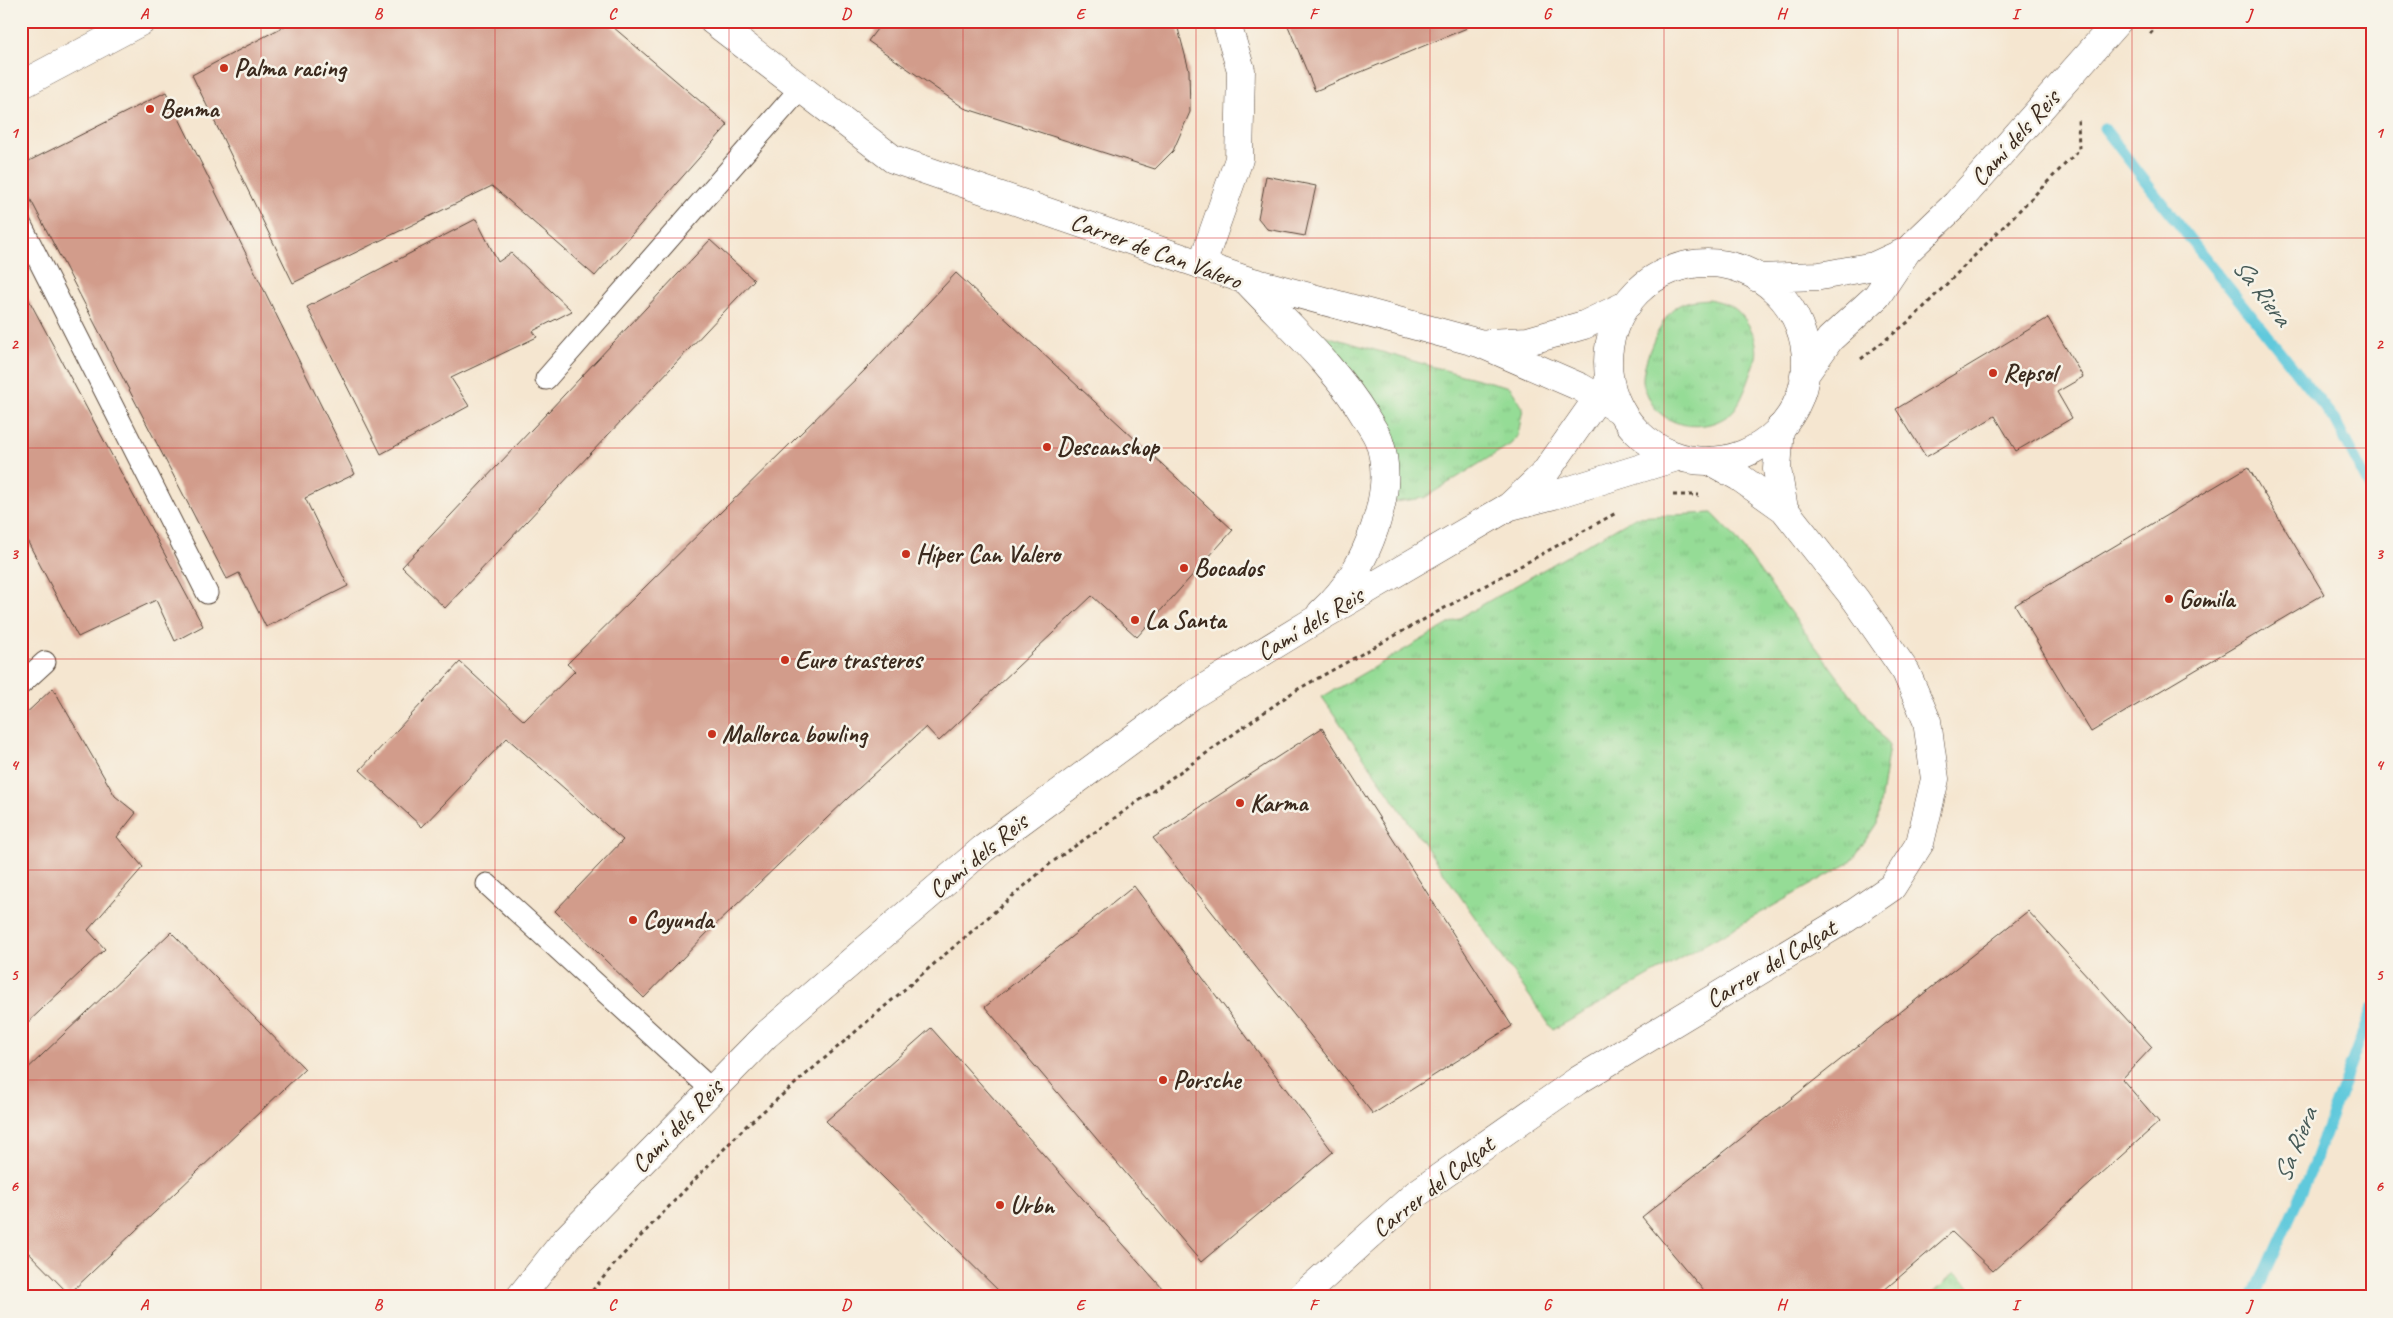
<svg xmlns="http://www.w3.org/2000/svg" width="2393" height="1318" viewBox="0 0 2393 1318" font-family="Caveat,sans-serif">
<defs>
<pattern id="grass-tufts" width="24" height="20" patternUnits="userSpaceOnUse" patternTransform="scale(1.25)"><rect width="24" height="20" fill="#95dc96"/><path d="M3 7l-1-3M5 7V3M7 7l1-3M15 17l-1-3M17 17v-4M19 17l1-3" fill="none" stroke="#81bd81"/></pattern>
</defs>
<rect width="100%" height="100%" fill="#f7f3e8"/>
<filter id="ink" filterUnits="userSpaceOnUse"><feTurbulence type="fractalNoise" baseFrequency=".02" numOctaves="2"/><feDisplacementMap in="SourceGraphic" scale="10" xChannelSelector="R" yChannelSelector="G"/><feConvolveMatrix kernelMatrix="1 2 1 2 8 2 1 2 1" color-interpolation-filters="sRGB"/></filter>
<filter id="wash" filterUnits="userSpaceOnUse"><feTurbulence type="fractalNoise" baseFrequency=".0096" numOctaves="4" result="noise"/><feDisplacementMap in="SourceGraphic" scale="20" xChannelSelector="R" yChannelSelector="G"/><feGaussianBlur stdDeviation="1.12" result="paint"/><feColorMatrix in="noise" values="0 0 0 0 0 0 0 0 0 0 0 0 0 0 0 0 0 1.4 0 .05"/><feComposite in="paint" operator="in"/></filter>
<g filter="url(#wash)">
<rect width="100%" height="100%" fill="#f5e6d0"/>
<!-- grass -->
<path fill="url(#grass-tufts)" stroke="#68835a" d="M1709,299C1716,301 1725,303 1731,306C1746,315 1760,340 1756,358C1755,365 1751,373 1749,380C1745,390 1739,406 1731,413C1706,435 1660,428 1648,396C1646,391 1643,386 1643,381C1642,362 1661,318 1676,307C1687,300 1697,300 1709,299Z
M1312,332L1462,375L1510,387L1523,408L1518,435L1511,444L1424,498L1395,502Z
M1712,513L1734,536L1889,746L1877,823L1851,862L1553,1030L1322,697L1635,517Z
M1955,1273L1982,1297H1929Z"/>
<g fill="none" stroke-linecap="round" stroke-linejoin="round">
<!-- stream -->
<path stroke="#60c9dc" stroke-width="11" d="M2104,128L2190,239L2335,420L2372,492
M2254,1297L2310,1173L2372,1008"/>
</g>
<g id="blocks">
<!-- building -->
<path fill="#d29c8b" d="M294,21H606L728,125L595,276L492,186L293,283L192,75Z
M883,21H1176L1189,70L1190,112L1173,151L1155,169L964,108L868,41Z
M1286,21H1465L1467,28L1315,91Z
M166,92L355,474L305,498L348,586L266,627L239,573L227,579L21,181V165Z
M1266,176L1316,186L1305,236L1267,229L1258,218Z
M476,219L498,262L511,253L572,311L533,331L537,337L451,378L469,406L381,454L307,307Z
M710,240L754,280L445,608L402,567Z
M956,273L1233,530L1137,637L1092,596L939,741L926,727L848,798L710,930L644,998L555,911L623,840L507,738L422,827L360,770L460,662L524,721L575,671L567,664L871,364Z
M21,285L203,626L175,641L156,600L78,637L21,529Z
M2048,318L2083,377L2057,392L2072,418L2016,451L1995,416L1926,457L1896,409Z
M2248,467L2324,594L2091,732L2015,605Z
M53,688L115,796L136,813L117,837L143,867L88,930L105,949L21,1029V718Z
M1322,728L1512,1026L1373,1114L1153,838Z
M1134,886L1333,1152L1201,1262L985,1007Z
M2028,911L2152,1047L2122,1079L2159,1122L1993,1271L1952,1232L1876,1297H1709L1642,1217Z
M171,932L305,1069L69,1294L21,1245V1075Z
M931,1028L1163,1289L1154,1297H1005L826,1121Z"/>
</g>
</g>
<g filter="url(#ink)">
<use href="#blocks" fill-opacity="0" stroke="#574639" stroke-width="1"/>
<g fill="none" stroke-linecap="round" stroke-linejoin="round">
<!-- service casing -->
<g stroke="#574639" stroke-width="23">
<path id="service" d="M21,225L207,593
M546,379L801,88
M21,684L45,662
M487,884L712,1090"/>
</g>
<!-- minor casing -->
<g stroke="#574639" stroke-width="29">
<path id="minor" d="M713,21L893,159L1246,280L1479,343L1580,387L1620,410
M21,85L142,21
M1202,264L1239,159L1241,70L1226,21
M1246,280C1287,324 1335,366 1366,418C1370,425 1376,433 1379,441C1389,470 1384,499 1375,527C1363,562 1348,588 1321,613
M1488,343L1528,341L1584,325L1628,304
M1780,428L1777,469L1784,509
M1301,1297L1416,1194L1577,1081L1847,918L1892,887L1920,843L1935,779L1927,721L1906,672L1856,600L1784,509L1739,477L1710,461"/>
</g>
<!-- tertiary casing -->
<g stroke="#574639" stroke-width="29">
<path id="tertiary" d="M1608 362a99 99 0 1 1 198 0a99 99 0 1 1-198 0Z
M1758,278L1820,276L1874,266L1907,251
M1804,376L1830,339L1877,296L1907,251L1956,204L2118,21
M1511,506L1554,495L1677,457
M520,1297L567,1238L766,1035L983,849L1191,696L1312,622L1510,506L1545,473L1609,382"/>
</g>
<!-- path -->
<path stroke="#574639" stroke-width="3" stroke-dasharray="4 4" stroke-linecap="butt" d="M2150,34L2161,21
M1861,359L1912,319L2079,150L2078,119
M1673,495H1699
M587,1297L618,1260L745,1127L1051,863L1293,692L1616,513"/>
<!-- service -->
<use href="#service" stroke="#fff" stroke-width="21"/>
<!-- minor -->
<use href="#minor" stroke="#fff" stroke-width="28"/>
<!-- tertiary -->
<use href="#tertiary" stroke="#fff" stroke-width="28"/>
</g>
</g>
<!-- grid -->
<path fill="none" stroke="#d62828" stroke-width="1" stroke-opacity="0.55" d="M261,21V1297M495,21V1297M729,21V1297M963,21V1297M1196,21V1297M1430,21V1297M1664,21V1297M1898,21V1297M2132,21V1297M21,238H2372M21,448H2372M21,659H2372M21,870H2372M21,1080H2372"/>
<!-- markers -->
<g fill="#c8321e" stroke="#f7f3e8" stroke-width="2">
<circle cx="224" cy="68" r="5"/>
<circle cx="150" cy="109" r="5"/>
<circle cx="1993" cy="373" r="5"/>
<circle cx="1047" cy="447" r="5"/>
<circle cx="906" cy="554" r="5"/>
<circle cx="1184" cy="568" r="5"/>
<circle cx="2169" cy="599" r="5"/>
<circle cx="1135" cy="620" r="5"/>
<circle cx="785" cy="660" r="5"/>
<circle cx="712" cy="734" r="5"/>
<circle cx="1240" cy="803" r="5"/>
<circle cx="633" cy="920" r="5"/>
<circle cx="1163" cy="1080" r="5"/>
<circle cx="1000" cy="1205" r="5"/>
</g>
<g text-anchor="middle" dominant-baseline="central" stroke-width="5" stroke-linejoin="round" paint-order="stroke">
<!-- poi labels -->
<g font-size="25" font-weight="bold" fill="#3b2a1e" stroke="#f7f3e8" text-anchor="start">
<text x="234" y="68">Palma racing</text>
<text x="160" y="109">Benma</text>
<text x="2003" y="373">Repsol</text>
<text x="1057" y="447">Descanshop</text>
<text x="916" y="554">Híper Can Valero</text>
<text x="1194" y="568">Bocados</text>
<text x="2179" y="599">Gomila</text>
<text x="1145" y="620">La Santa</text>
<text x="795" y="660">Euro trasteros</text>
<text x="722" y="734">Mallorca bowling</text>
<text x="1250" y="803">Karma</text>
<text x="643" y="920">Coyunda</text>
<text x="1173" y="1080">Porsche</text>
<text x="1010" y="1205">Urbn</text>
</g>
<!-- street labels -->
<g font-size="25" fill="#3b2a1e" stroke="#f7f3e8">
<text transform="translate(2015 138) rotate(-48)">Camí dels Reis</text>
<text transform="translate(1156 251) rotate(20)">Carrer de Can Valero</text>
<text transform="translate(1310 624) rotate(-31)">Camí dels Reis</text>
<text transform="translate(978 856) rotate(-39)">Camí dels Reis</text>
<text transform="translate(1771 964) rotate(-31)">Carrer del Calçat</text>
<text transform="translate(677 1126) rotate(-46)">Camí dels Reis</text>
<text transform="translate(1433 1187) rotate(-38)">Carrer del Calçat</text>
</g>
<!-- water labels -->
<g font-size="26" font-style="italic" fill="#465a57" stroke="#f7f3e8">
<text transform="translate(2262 292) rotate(52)">Sa Riera</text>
<text transform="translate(2295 1145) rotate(-68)">Sa Riera</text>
</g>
</g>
<!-- margin -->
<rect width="2393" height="1318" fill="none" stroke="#f7f3e8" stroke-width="55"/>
<rect x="28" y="28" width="2338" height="1262" fill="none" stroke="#d62828" stroke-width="2"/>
<g font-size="16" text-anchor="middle" font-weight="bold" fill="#d62828">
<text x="144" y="19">A</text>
<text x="378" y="19">B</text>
<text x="612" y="19">C</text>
<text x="846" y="19">D</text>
<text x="1080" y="19">E</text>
<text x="1313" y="19">F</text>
<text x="1547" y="19">G</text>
<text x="1781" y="19">H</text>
<text x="2015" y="19">I</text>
<text x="2249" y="19">J</text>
<text x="14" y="138">1</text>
<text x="2379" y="138">1</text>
<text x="14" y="349">2</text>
<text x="2379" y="349">2</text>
<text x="14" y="559">3</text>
<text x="2379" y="559">3</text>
<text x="14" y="770">4</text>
<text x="2379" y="770">4</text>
<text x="14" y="980">5</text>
<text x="2379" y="980">5</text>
<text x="14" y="1191">6</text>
<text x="2379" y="1191">6</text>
<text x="144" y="1310">A</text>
<text x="378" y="1310">B</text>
<text x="612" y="1310">C</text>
<text x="846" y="1310">D</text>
<text x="1080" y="1310">E</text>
<text x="1313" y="1310">F</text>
<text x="1547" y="1310">G</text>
<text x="1781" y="1310">H</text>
<text x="2015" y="1310">I</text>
<text x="2249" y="1310">J</text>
</g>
</svg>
